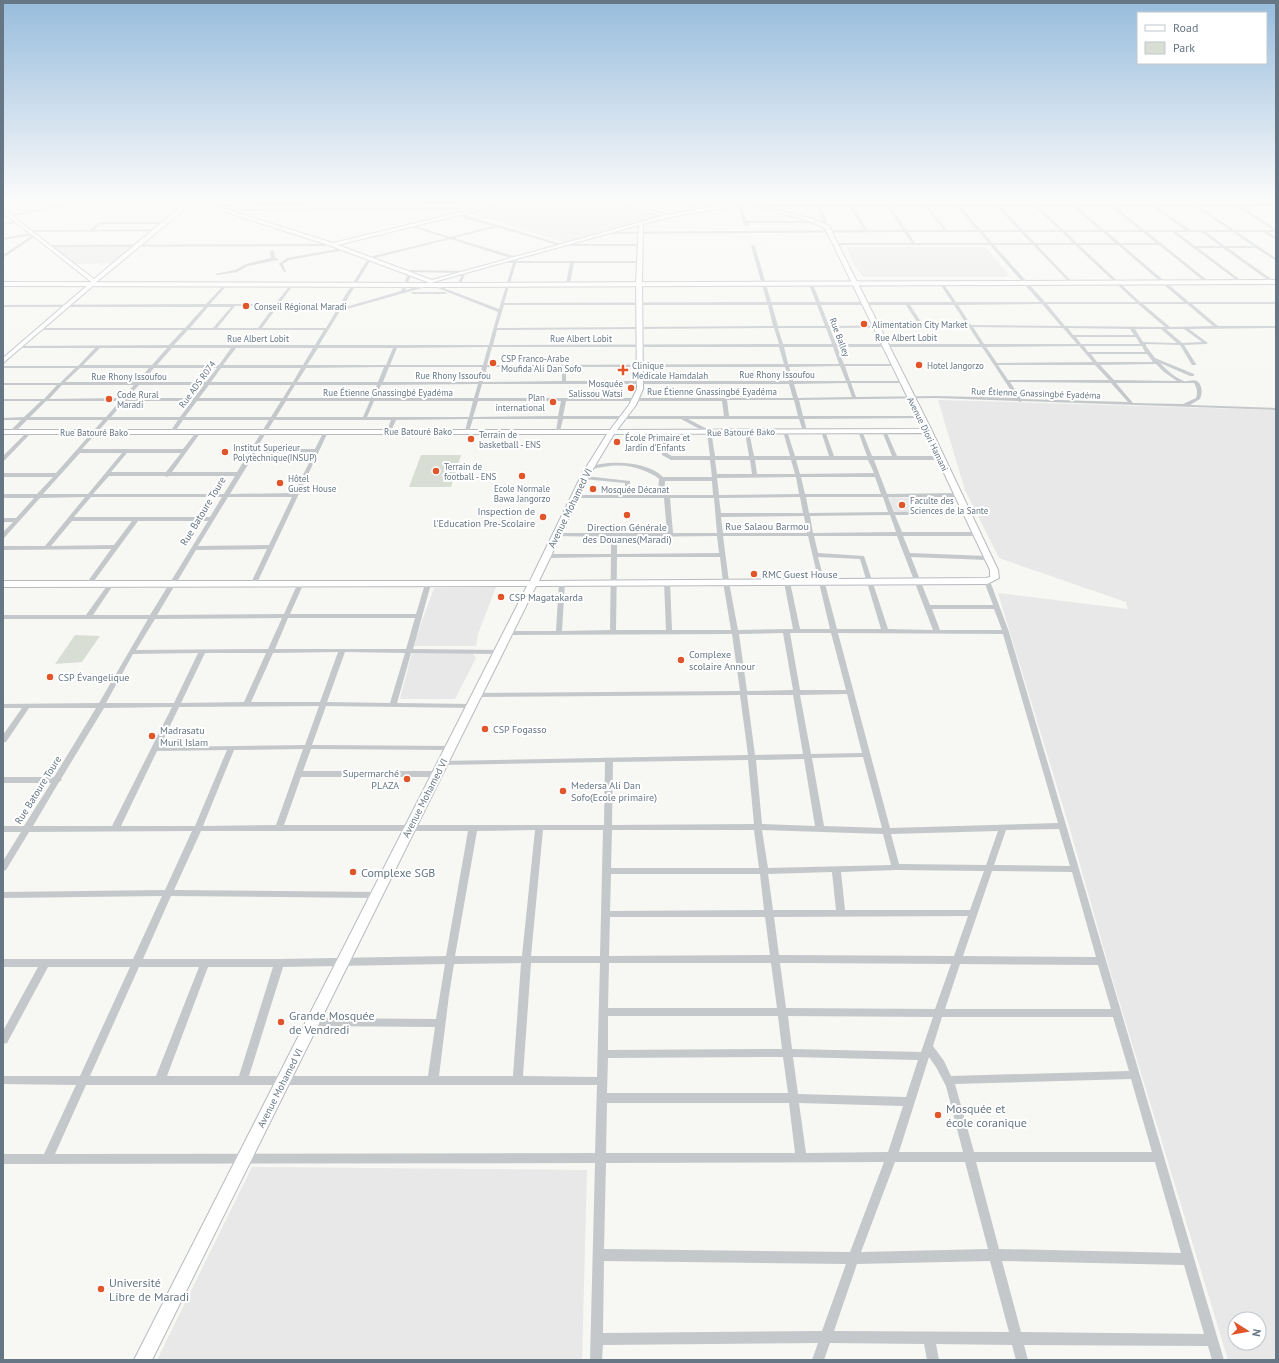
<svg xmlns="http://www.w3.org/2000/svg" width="1279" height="1363" viewBox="0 0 1279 1363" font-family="'PT Sans',sans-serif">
<rect width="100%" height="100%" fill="#f7f7f3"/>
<!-- built -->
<path fill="#e7e8e7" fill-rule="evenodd" d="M526,200H599L660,216L564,242L471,213Z
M54,247H131L111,263L75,264Z
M851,247H981L986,248L1009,275L1005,277H866L862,276L853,262L847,248Z
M938,400L1276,410V1360H1228L1111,974L1069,826L998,593L1128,609L1126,602L999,558L965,490ZM1235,1319H1259V1343H1235Z
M889,497L909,498L915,513H895Z
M496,587L478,634L476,646H413L434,588Z
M412,653H472L476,658L455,699H400Z
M252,1167L587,1170L582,1360H157Z"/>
<!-- green -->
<path fill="#d8ded4" d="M421,455H461L451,487H409Z
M75,635L100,636L82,662L55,664Z"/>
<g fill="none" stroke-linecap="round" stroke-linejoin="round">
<!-- secondary casing -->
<g stroke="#b6bbc0" stroke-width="2">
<path id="secondary" d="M190,200H196L94,284L3,212V209L94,279L180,207Z
M511,200H520L338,245L432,280L662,216L609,200H617L667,215L710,207L750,204L748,206C712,209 678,214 643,224L642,282L643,389L636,405L617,430L923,429L825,228L809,221L753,206L755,205L813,219L829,226L932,431L998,570L999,578L987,584L536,586L152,1360H134L527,586L3,587V581H530L582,474L607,434H3V430H610L629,405L637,389L636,282L639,225L430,283L331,246L195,202L199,201L333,243ZM925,433L990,570V577L986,578L539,581L590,474L614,434Z
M1252,200L1276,203V205L1254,201Z
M89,284L94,285L3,363V358Z"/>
</g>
<!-- highway casing -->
<g stroke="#b7babd" stroke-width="2">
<path id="highway" d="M1276,280V284L430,287L3,286V282L430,283Z"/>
</g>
<!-- street -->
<path fill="#c4c8cb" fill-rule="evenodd" d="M87,200H95L3,218V216Z
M641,200H646L631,206L628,205Z
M662,200C671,200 681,205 689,205C695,205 701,200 708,200L692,206L704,208L703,210Z
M884,200H887L889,204H1276V206H1240L1276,229V232H1268L1276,237V240L1263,232H1237L1276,258V261L1256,248H1228L1274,281V283H1272L1223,248H1198L1242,281L1239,282L1172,232H1147L1207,280V282H1205L1159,245H1122L1189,302H1276V304H1192L1218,326H1276V328L1189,329L1208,343L1206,344L1184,345L1196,364V365H1192L1180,345L1146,344V346L1155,358L1194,374V376H1190L1160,363C1166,369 1175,378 1184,381C1187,382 1193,379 1197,381C1203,385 1202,394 1200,399L1190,405L1276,408V410L1022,401L1020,402L1018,401L936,398L799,400L803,416H920L922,417L920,418L804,419L807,431L805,432L803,431L799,419H688L711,431L715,456H749L745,432L747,431L749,432L754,456H790L783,431L785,430L787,431L795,456H829L821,431L823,430L825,431L834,456H867L858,431L860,430L862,431L872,456H892L882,431L884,430L886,431L897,456H941L944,458L941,460H874L887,494L958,493L961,495L958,497H888L894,512L966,511L969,513L966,515H895L902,532H976L979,534L976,536H903L910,553L987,556L990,558L987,560L911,557L930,605H993L984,581L987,579L990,581L1009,632L1224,1360H1212L1208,1346L1024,1345L1028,1360H1016L1012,1345L936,1344L939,1360H927L924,1344L830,1343L824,1360H812L818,1343L603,1345L602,1360H590L595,1163L3,1164V1154H44L76,1085L3,1084V1076H80L130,967H48L7,1043L3,1044V1031L38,967H3V959H133L162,896L3,898V892L165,890L192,831L29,832L6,870L3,871V861L21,832H3V826H24L51,783H3V777H54L96,708H29L6,742H3V735L22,708H3V704L99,703L148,619H3V615H86L109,583L111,582L114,584L93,615H150L208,521H138L91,585L89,586L86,584L111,549L3,550V546H45L85,497L40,498L5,537L3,538V532L13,522H3V518H16L34,498H3V494H37L53,477H3V473H56L103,420H27L14,433H10V431L21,420H3V418L24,417L41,401H3V399H44L57,385H3V383H60L75,368H3V366H78L95,348H17V346L169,345L183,330H41L39,329L41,328H185L204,307H3V305L206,304L228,281H229V283L210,304H275L292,283L294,284L279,304H340L369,257L447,238L412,227V225L450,237L493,226L458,216L457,209L221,211L220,209L457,207L459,206L461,207V214L561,244H640L642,245L640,246H561L497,227L454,238L517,257V261H640L642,262L640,263H574L570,283L568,284L566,283L570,263H516L504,303L767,302L751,246L753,245L755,246L771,302H816L808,282L810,281L812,282L820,302H952L938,281L940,280H941L956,302H1040L990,245H836L834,244L836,243H912L904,232L603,234L601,233L603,232L864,230L850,206H820L829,227L827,228L825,227L817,206H757L755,205L757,204H886ZM853,206H887L903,230H867ZM890,206H925L944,230H906ZM928,206H956L977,230H947ZM960,206H996L1019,230H981ZM1000,206H1034L1060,230H1023ZM1038,206H1072L1100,230H1063ZM1076,206H1110L1140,230H1104ZM1114,206H1152L1185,230H1144ZM1156,206H1194L1230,230H1190ZM1198,206H1235L1274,230H1234ZM908,232H979L989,243H915ZM983,232H1021L1031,243H992ZM1024,232H1062L1073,243H1035ZM1066,232H1103L1115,243H1077ZM1107,232H1143L1156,243H1120ZM1176,232H1201L1221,246H1195ZM1206,232H1233L1253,246H1225ZM450,239L514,259L513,261H498L496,262L498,263H513L499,309L433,284L430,285L498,312L489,345H319L340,311L429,286V284H428L405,290L412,273L411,272L463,273L458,283L461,284L466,271L406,270L404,271L405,272H409L401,291L342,308L371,259ZM994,245H1033L1070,283H1071V281L1037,245H1075L1136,302H1045ZM1079,245H1118L1184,302H1140ZM1042,304L1061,326L971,325L958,305ZM1047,304H1138L1165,327L1065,326ZM1143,304H1187L1213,326L1170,327ZM504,305H768L773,326L497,328ZM772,305H817L825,326H778ZM821,305H906L919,325L829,326ZM910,305H954L967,325H923ZM235,306H274L258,328H217ZM278,306H339L326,328H262ZM208,307H231L213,328H190ZM969,327L980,344H836L830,328ZM973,327L1063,328L1077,344H984ZM774,328L779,344L493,345L497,330ZM778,328H826L832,344H783ZM1068,328L1130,329L1134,335H1073ZM1135,329H1161L1177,343L1143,342ZM1166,329H1184L1202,342L1182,343ZM188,330H324L315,345H174ZM1076,337H1136L1140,344H1081ZM1079,346L1093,362L997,363L986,347ZM1084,346H1142L1145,352H1088ZM488,347L483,365H390L397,348ZM492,347H779L784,364L487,365ZM784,347H833L839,364H788ZM837,347H982L1016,398L936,396L856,397L851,383H903L905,382L903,381H850L845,366H895L897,365L895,364H844ZM100,348H167L152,365H83ZM172,348H231L219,365H157ZM236,348H313L303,365H223ZM318,348H393L386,365H307ZM1091,354H1147L1153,362H1097ZM1156,364L1164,372L1177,381L1114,380L1100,365ZM998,365H1095L1109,380H1008ZM840,366L846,381H793L789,367ZM384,367L378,382H297L306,368ZM389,367H482L478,382H383ZM487,367H562V381L483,382ZM566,367H785L789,381H566ZM80,368H149L137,382H65ZM154,368H217L206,382H142ZM221,368H301L293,382H211ZM1010,382L1111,383L1128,402L1021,399ZM847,383L852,397L798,398L794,384ZM1116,383H1194C1197,388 1198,392 1196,398L1183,404L1133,403ZM478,384L474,398H375L381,385ZM482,384H789L793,398H478ZM62,385H134L122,398L49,399ZM139,385H204L194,398H127ZM209,385H291L283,398H199ZM295,385H377L371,398H287ZM727,400H794L798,416H729ZM46,401H120L106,417H30ZM125,401H192L180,417H111ZM197,401H281L271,417H185ZM286,401H370L363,417H276ZM374,401H473L469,417H367ZM478,401H561L558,416L473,417ZM566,401H722L724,416H563ZM468,419L465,431L467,432L469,431L473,419H558L556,431L558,432L560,431L563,419H681L707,433L710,456H672L668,454L665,433L663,432L661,433L662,455L671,460H710L712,477H663C649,463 620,461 601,464C596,465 590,465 586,468L589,470C610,465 625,463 645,471C651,474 655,475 659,479L658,495H631L630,481L585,476L582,478L583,479L625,483V495H575L573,496V498H664L667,533H557L554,535L555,536L611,537V554H547L544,556L547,558L611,557L610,630L562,631L565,582L562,580L559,582L556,631H508L505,633L508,635L732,634L740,691L477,693L473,695L477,697L740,695L748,755L442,761L438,763L442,765L605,762L604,825H284L301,777H437L440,776L441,774L440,772L437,771H303L311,749L450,750L454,748L450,746L312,745L326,706L474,708L475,706L471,704L397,703L411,653L498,654L501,652L498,650L413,649L431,584L428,582L425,584L416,614H290L303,585L300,583L297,585L284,614L157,615L196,550L267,549L250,585L253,587L256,585L328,432L324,431L315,449H256L274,420H391L387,431L389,432L391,431L396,420ZM108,420H178L170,432L172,433H174L183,420H269L237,472H172L201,432L199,431H197L183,449H82ZM80,453H122L88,494H43ZM127,453H181L166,472H111ZM255,453H314L294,493L230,494ZM715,460H750L752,474H717ZM755,460H791L795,474H757ZM796,460H868L874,473L800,474ZM109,476H165L167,477L169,476H235L224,494H93ZM796,477L799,494L719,495L717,478ZM801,477H875L881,494H805ZM665,481H712L713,495H664ZM91,497H222L210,517H74ZM228,497H292L269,545L198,546ZM800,497L803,513H721L719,498ZM806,497H883L888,512L809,513ZM670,498H714L717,533H673ZM890,515L896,532L813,533L810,516ZM804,516L807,533H723L721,517ZM72,521H132L114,545L51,546ZM717,536L719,553L617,554V537ZM723,536H808L830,629H800L790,582L787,580L784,582L793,629L738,630L729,582ZM814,536H897L933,630L888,629L864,556L818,553ZM617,557H720L723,582L731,630H672L670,582L667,580L664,582L666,630H616ZM818,557L860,559L881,629H837ZM932,609H994L1002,630H940ZM282,618L268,649L136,650L155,619ZM288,618H415L406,649H275ZM783,633L793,690L747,691L739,634ZM790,633H831L846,690H800ZM838,633L1003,634L1058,823L890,828ZM338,652L320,702H251L273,653ZM345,652L405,653L390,703L327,702ZM198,653L174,703H106L133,654ZM205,653H266L244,702L181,703ZM847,694L862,753L811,754L800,695ZM747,695H793L803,754L755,755ZM319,706L305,745L160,747L179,707ZM172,707L112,826H33L59,782L62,780L61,779L104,708ZM303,749L276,825L203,826L234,750ZM227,750L195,826H121L157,751ZM863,757L882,828L824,826L812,758ZM804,759L815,826L762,824L756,760ZM748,760L754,824L612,825L613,762ZM1059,829L1070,866L994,865L1006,830ZM535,830L522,956H455L477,831ZM543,830H603L600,956H531ZM612,830H754L759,868H611ZM762,830L883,834L891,865L768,868ZM201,831H468L446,956L279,959H143L171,896L376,898L379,897L380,895L379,893L376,892L174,890ZM998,831L986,865L899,864L891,834ZM896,870L984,871L970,910H845L841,872ZM992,871L1072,872L1096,957L963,956ZM832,872L836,910H773L768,874ZM611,874H760L764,910L610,911ZM968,916L954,956L779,955L774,917ZM610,917H765L770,955L609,956ZM521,963L513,1076H439L449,995L454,964ZM531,963H600L597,1077L523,1076ZM609,963H771L777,1008H608ZM780,963H802L951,964L935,1009L786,1008ZM445,964L436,1019L312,1018L309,1019L307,1022L309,1025L312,1026L435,1027L428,1076H249L283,967ZM960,964L1098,965L1111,1009H945ZM139,967H199L156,1076H90ZM208,967H273L239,1076H167ZM608,1016H778L782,1049L608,1050ZM788,1016L933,1017L921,1052L792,1049ZM942,1017H1113L1129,1071L951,1076L944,1061L933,1046ZM783,1057L788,1093H607L608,1058ZM793,1057L918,1060L906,1097L798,1094ZM929,1057L936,1067L946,1086L963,1152H899ZM1131,1079L1152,1152H974L955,1084ZM86,1085H597L595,1153L55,1154ZM607,1103H789L795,1153H606ZM799,1103L903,1106L888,1152L806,1153ZM884,1162L850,1252L604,1249L606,1163ZM895,1162H965L988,1249L861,1252ZM976,1162H1155L1181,1253L999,1249ZM604,1261L846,1264L822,1331L603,1333ZM990,1261L1009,1332L834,1331L857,1264ZM1002,1261L1184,1265L1204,1334L1021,1332Z
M458,201L459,203L208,206L206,205L208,204Z
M739,205L742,206L747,221H817L819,222L817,223H748L749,226L747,227L743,222Z
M17,221L18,223L3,225V223Z
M105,222H163L165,223L163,224H105L100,225L94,230L161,229L160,231L29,232L27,231L29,230H90L98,223Z
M32,233L33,235L3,240V238Z
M34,234L37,235L3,258V255Z
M333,244L334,246L49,247L47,246L49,245Z
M343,248L344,250L289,260L283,264L286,272H284L279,264L287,258Z
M272,250L274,251L275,258H278V260L248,266L237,272L217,275L215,274L235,270L246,264L271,258L270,251Z
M413,292H445L447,293L445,294H412L411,293Z
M28,431L32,432L5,460L3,461V456Z"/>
<!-- secondary -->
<use href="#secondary" fill="#fff" fill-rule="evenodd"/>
<!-- highway -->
<use href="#highway" fill="#fff" fill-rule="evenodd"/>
</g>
<!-- sky -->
<linearGradient id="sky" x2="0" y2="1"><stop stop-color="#97bcdd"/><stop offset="0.51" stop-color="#fbfbfa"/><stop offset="1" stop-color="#fbfbfa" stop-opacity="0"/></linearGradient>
<rect width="1279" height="391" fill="url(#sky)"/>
<!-- markers -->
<g fill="#e25528" stroke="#fff" stroke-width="1.5">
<circle cx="246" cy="306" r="4"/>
<circle cx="864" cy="324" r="4"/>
<circle cx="493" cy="363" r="4"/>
<circle cx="919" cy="365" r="4"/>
<path d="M621 364h4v4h4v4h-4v4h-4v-4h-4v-4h4z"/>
<circle cx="631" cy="388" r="4"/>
<circle cx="109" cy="399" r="4"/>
<circle cx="553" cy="402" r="4"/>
<circle cx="471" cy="439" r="4"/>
<circle cx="617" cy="442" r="4"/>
<circle cx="225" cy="452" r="4"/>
<circle cx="436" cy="471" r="4"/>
<circle cx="522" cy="476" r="4"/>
<circle cx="280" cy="483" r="4"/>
<circle cx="593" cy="489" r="4"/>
<circle cx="902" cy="505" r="4"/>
<circle cx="627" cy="515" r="4"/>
<circle cx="543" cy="517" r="4"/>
<circle cx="754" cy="574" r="4"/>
<circle cx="501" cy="597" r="4"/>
<circle cx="681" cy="660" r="4"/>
<circle cx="50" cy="677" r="4"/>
<circle cx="485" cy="729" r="4"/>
<circle cx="152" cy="736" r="4"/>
<circle cx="407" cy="779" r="4"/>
<circle cx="563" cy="791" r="4"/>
<circle cx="353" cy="872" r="4"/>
<circle cx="281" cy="1022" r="4"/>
<circle cx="938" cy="1115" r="4"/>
<circle cx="101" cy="1289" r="4"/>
</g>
<g text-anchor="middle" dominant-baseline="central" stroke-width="4" stroke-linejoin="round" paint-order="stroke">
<!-- far-poi labels -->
<g font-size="9" fill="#667684" stroke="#fff" text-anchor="start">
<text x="254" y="306">Conseil Régional Maradi</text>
<text x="872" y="324">Alimentation City Market</text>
<text x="501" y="358">CSP Franco-Arabe<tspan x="501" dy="10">Moufida Ali Dan Sofo</tspan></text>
<text x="632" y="365">Clinique<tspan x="632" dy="10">Medicale Hamdalah</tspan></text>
<text x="927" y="365">Hotel Jangorzo</text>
<text x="623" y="383" text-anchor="end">Mosquée<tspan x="623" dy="10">Salissou Watsi</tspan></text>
<text x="117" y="394">Code Rural<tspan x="117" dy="10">Maradi</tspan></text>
<text x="545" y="397" text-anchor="end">Plan<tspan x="545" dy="10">international</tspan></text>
<text x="479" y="434">Terrain de<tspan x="479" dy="10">basketball - ENS</tspan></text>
<text x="625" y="437">École Primaire et<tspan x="625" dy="10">Jardin d'Enfants</tspan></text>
<text x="233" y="447">Institut Superieur<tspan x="233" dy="10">Polytechnique(INSUP)</tspan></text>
<text x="444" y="466">Terrain de<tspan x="444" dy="10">football - ENS</tspan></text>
<text x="288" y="478">Hôtel<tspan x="288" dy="10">Guest House</tspan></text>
<text x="522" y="488" text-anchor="middle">Ecole Normale<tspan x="522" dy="10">Bawa Jangorzo</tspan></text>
<text x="601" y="489">Mosquée Décanat</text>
<text x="910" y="500">Faculte des<tspan x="910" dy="10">Sciences de la Sante</tspan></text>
</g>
<!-- far-street labels -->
<g font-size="9" fill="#667684" stroke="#fff">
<text transform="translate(840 337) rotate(69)">Rue Balley</text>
<text x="906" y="337">Rue Albert Lobit</text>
<text x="258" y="338">Rue Albert Lobit</text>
<text x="581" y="338">Rue Albert Lobit</text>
<text x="777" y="374">Rue Rhony Issoufou</text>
<text x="453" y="375">Rue Rhony Issoufou</text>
<text x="129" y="376">Rue Rhony Issoufou</text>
<text transform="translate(197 384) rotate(-54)">Rue ADS R074</text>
<text x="712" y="391">Rue Étienne Gnassingbé Eyadéma</text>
<text x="388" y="392">Rue Étienne Gnassingbé Eyadéma</text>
<text transform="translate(1036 393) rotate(2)">Rue Étienne Gnassingbé Eyadéma</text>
<text x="418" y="431">Rue Batouré Bako</text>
<text x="94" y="432">Rue Batouré Bako</text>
<text transform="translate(741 432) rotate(-1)">Rue Batouré Bako</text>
<text transform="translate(928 434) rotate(64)">Avenue Diori Hamani</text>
</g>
<!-- street labels -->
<g font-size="10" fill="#667684" stroke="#fff">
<text transform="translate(570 508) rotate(-64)">Avenue Mohamed VI</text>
<text transform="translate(203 511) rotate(-59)">Rue Batoure Toure</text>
<text x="767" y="526">Rue Salaou Barmou</text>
<text transform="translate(38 790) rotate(-58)">Rue Batoure Toure</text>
<text transform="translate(425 798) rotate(-63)">Avenue Mohamed VI</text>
<text transform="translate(280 1088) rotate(-63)">Avenue Mohamed VI</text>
</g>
<!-- poi labels -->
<g font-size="10" fill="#667684" stroke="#fff" text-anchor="start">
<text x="535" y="511" text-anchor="end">Inspection de<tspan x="535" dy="12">l'Education Pre-Scolaire</tspan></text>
<text x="627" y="527" text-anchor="middle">Direction Générale<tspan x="627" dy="12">des Douanes(Maradi)</tspan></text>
<text x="762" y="574">RMC Guest House</text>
<text x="509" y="597">CSP Magatakarda</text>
<text x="689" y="654">Complexe<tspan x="689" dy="12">scolaire Annour</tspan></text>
<text x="58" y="677">CSP Évangelique</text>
<text x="493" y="729">CSP Fogasso</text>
<text x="160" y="730">Madrasatu<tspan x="160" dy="12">Muril Islam</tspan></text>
<text x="399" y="773" text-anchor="end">Supermarché<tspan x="399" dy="12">PLAZA</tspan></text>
<text x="571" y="785">Medersa Ali Dan<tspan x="571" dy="12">Sofo(Ecole primaire)</tspan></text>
</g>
<!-- near-poi labels -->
<g font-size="12" fill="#667684" stroke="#fff" text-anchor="start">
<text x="361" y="872">Complexe SGB</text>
<text x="289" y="1015">Grande Mosquée<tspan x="289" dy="14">de Vendredi</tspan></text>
<text x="946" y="1108">Mosquée et<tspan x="946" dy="14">école coranique</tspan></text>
<text x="109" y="1282">Université<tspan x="109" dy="14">Libre de Maradi</tspan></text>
</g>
</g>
<!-- border -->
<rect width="1279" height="1363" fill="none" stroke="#667684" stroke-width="8"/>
<!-- legend -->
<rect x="1137" y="12" width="130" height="52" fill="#ffffff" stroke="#c2c8ce"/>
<rect x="1145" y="25" width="20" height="6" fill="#ffffff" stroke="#c2c8ce"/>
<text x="1173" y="32" font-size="12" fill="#667684">Road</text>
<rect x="1145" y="42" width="20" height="12" fill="#d8ded4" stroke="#c2c8ce"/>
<text x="1173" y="52" font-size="12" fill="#667684">Park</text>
<!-- north arrow -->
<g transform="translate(1247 1331) rotate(101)"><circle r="19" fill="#ffffff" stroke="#c2c8ce"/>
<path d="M0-3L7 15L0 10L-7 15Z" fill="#e25528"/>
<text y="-6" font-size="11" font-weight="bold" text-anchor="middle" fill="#667684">N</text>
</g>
</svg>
